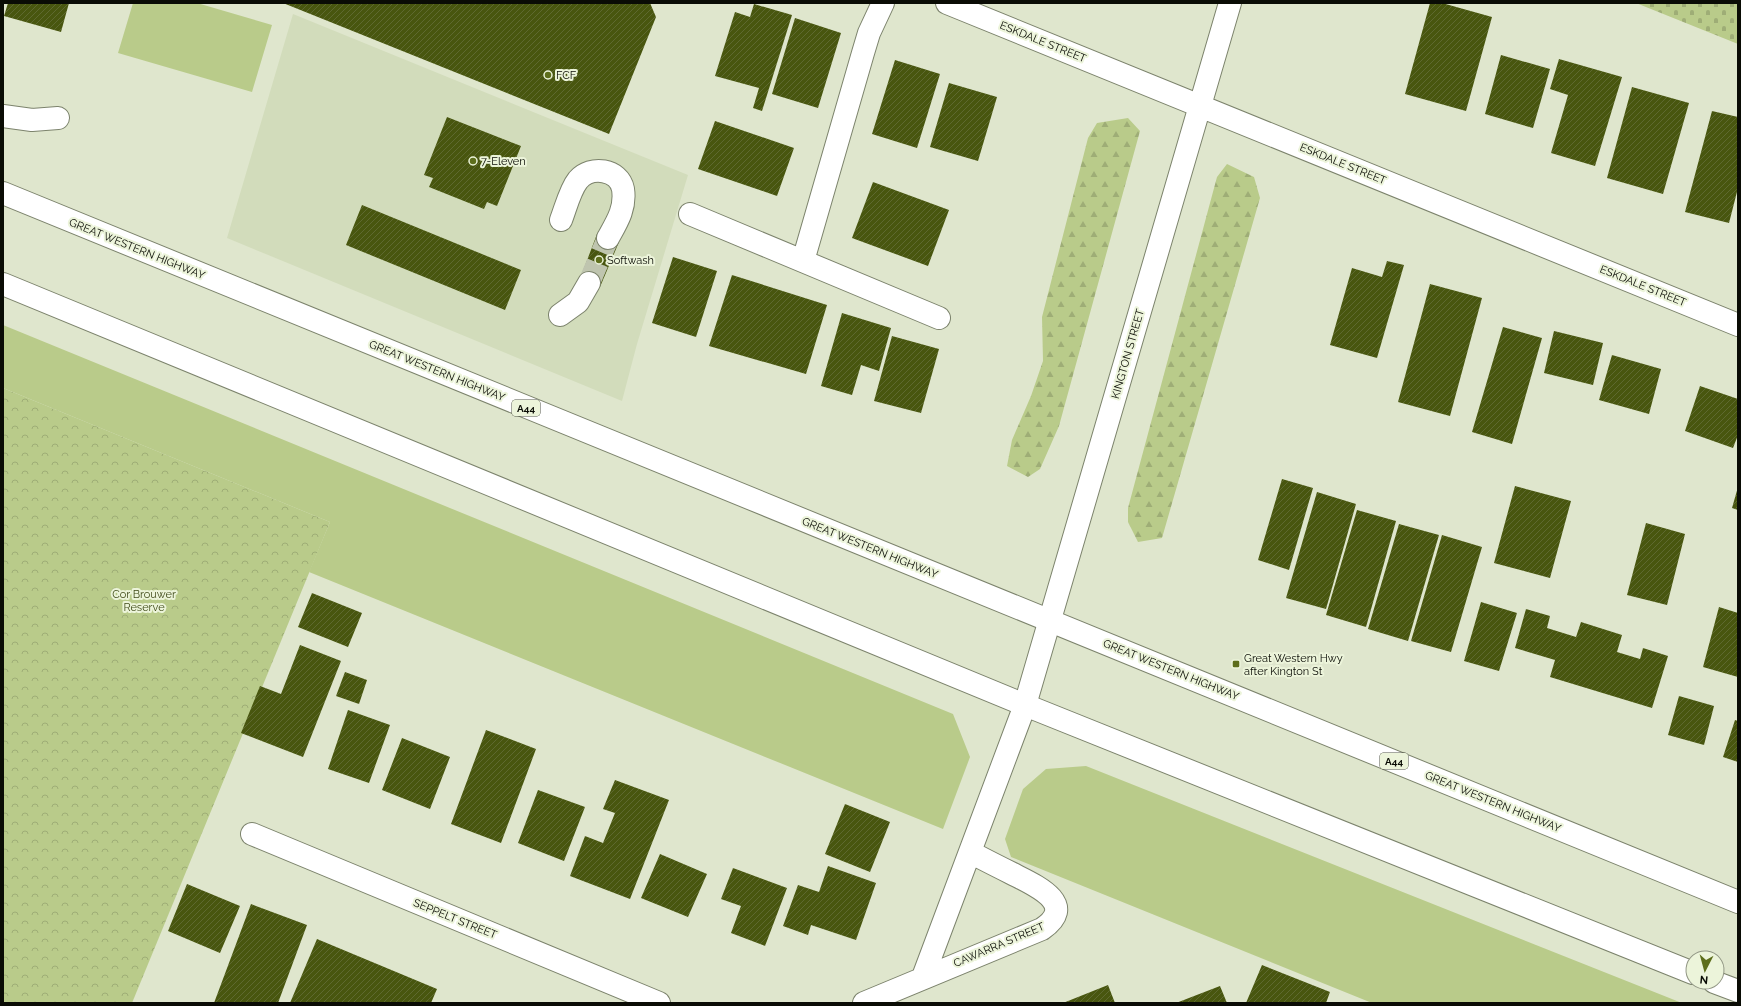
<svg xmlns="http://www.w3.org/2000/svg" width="1741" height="1006" viewBox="0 0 1741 1006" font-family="Raleway,sans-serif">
<defs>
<pattern id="forest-firs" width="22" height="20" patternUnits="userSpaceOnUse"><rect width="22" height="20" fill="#b9cb8a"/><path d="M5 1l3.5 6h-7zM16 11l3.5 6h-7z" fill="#9ead76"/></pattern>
<pattern id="cemetery-stones" width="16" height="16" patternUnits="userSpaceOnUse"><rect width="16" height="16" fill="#b9cb8a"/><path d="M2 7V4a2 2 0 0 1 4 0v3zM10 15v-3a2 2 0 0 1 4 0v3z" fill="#9ead76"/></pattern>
<pattern id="park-crowns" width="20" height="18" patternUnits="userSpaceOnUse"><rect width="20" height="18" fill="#b9cb8a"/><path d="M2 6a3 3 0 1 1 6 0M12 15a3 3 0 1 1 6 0" fill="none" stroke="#9ead76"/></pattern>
<pattern id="building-hatch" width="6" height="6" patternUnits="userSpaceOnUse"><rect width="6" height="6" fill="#48560f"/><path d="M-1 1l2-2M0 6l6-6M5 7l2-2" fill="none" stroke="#5e6930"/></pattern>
</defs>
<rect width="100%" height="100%" fill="#dfe6cd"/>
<!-- built -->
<path fill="#d2dcbb" d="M293,14L688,175L637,344L622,401L227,238Z"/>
<!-- grass -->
<path fill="#b9cb8a" d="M133,3H197L272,25L252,92L118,53Z
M3,325L953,714L970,757L943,829L309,572L330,522L3,388Z
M1086,766L1682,1003H1372L1011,857L1005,839L1023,789L1046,769Z"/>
<!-- forest -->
<path fill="url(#forest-firs)" d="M1128,118L1140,131L1059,426L1040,469L1028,477L1007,466L1012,440L1031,396L1043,361L1042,317L1088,138L1097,123Z
M1227,164L1254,177L1260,198L1162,538L1138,542L1128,522V508L1217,177Z"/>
<!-- cemetery -->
<path fill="url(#cemetery-stones)" d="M1636,3H1738V44Z"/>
<!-- park -->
<path fill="url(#park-crowns)" d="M3,388L330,522L132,1003H3Z"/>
<!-- building -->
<path fill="url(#building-hatch)" d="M8,3H69L61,32L4,16Z
M283,3H650L656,17L609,134Z
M1430,3H1442L1492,17L1466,111L1405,94Z
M754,4L792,15L762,111L753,108L759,88L715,76L735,12L750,17Z
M795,18L841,33L818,108L772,94Z
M1501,55L1550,69L1533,128L1485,114Z
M1559,59L1622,77L1595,166L1551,153L1568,95L1550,89Z
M895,60L940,74L917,148L872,134Z
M949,83L997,97L978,161L930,147Z
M1632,87L1689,103L1663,194L1607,178Z
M1712,111L1738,117V188L1729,223L1685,212Z
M447,117L521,146L497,206L487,202L484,209L429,187L433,178L424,175Z
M715,121L794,148L777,196L698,169Z
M873,182L949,210L928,266L852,238Z
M362,205L521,270L505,310L346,245Z
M597,234L619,242L600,287L580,279Z
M673,257L717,271L696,337L652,323Z
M1387,261L1404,265L1377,358L1330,345L1352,268L1382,277Z
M732,275L827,305L806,374L709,346Z
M1430,284L1482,298L1450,416L1398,402Z
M842,313L891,328L879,371L861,365L852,395L821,386Z
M1503,327L1542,338L1512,444L1472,432Z
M1554,331L1603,343L1593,385L1544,373Z
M892,336L939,349L921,413L874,401Z
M1612,355L1661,369L1649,414L1599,400Z
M1700,386L1738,399V435L1733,448L1685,431Z
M1282,479L1313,488L1289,570L1258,560Z
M1515,486L1571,501L1550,578L1494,563Z
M1738,487V510L1732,508Z
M1317,492L1356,504L1326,609L1286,598Z
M1357,510L1396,521L1366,627L1326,615Z
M1646,523L1685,534L1667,605L1627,595Z
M1399,524L1439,535L1408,641L1368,629Z
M1442,535L1482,547L1451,652L1411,641Z
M312,593L362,613L348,647L298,627Z
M1481,602L1517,613L1499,671L1464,661Z
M1719,607L1738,613V677L1703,667Z
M1526,609L1550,616L1547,628L1576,637L1581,622L1622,635L1617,652L1640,659L1643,648L1668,656L1652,708L1550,677L1555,660L1515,648Z
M300,645L341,661L303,757L241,733L260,686L281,694Z
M345,672L367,680L359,704L336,696Z
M1679,696L1714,706L1704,745L1668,735Z
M348,710L390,725L369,783L328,769Z
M1735,720L1738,721V762L1723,757Z
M486,730L536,749L501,843L451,824Z
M402,738L450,757L430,809L382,790Z
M615,780L669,800L630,899L570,876L585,836L603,843L615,813L603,809Z
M538,790L585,807L564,861L518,843Z
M845,804L890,822L870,872L825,854Z
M660,854L707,874L688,917L641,898Z
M828,866L876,883L856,940L811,925L808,935L783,926L798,885L819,892Z
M733,868L787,888L765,946L731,933L741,906L721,899Z
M187,884L240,906L220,953L168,931Z
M251,904L307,925L278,1003H214Z
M317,939L437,989L431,1003H290Z
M1262,965L1330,992L1326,1003H1246Z
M1108,985L1115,1003H1063Z
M1220,986L1227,1003H1176Z"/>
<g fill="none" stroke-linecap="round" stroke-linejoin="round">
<!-- minor-tunnel -->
<path stroke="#bfc5af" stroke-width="22" stroke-dasharray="22 11" stroke-linecap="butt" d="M589,283L608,238"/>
<!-- minor casing -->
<g stroke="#7c836c" stroke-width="24">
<path id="minor" d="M947,3L1738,325
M3,116L32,120L58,118
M690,214L939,318
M561,220C566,207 570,190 578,180C591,165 619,169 623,189C626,208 617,222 608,238
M803,261L863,53L869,33L883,3
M560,315L578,302L589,283
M252,834L659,1003
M923,977L1025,705L1230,3
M864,1003L1042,929C1080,903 1032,884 1011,873C997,866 983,859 970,852"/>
</g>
<!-- highway casing -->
<g stroke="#7c836c" stroke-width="24">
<path id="highway" d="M3,193L1738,902
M3,284L1025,705L1693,973
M1714,982L1738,991"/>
</g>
<!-- minor -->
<use href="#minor" stroke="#fff" stroke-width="22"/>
<!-- highway -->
<use href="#highway" stroke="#fff" stroke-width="22"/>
</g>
<!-- markers -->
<g fill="#5d6e1b" stroke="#ecf4da" stroke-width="1.5">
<circle cx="548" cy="75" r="4"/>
<circle cx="473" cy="161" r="4"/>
<circle cx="599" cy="260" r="4"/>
<rect x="1232" y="660" width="8" height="8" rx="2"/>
</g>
<g text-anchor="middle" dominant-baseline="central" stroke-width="4" stroke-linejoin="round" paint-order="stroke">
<!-- shield labels -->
<g fill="#ecf4da" stroke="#4e5245" stroke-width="1">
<rect x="512" y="400" width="28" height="16" rx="3"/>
<rect x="1380" y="753" width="28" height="16" rx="3"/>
</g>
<g font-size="10" font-weight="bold" fill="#0a0c05">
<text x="526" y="408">A44</text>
<text x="1394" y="761">A44</text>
</g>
<!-- street labels -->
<g font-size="11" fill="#0a0c05" stroke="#ecf4da">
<text transform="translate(1043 42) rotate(22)">ESKDALE STREET</text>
<text transform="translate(1343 164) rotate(22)">ESKDALE STREET</text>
<text transform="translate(137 249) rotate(22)">GREAT WESTERN HIGHWAY</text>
<text transform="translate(1643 286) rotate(22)">ESKDALE STREET</text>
<text transform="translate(1128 354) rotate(-74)">KINGTON STREET</text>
<text transform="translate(437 371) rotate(22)">GREAT WESTERN HIGHWAY</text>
<text transform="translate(870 548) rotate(22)">GREAT WESTERN HIGHWAY</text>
<text transform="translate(1171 670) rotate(22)">GREAT WESTERN HIGHWAY</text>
<text transform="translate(1493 802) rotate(22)">GREAT WESTERN HIGHWAY</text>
<text transform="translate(455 919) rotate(22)">SEPPELT STREET</text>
<text transform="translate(999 945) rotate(-23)">CAWARRA STREET</text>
</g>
<!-- poi labels -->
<g font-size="11" fill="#0a0c05" stroke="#ecf4da" text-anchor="start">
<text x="556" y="75">FCF</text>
<text x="481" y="161">7-Eleven</text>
<text x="607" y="260">Softwash</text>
<text x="1244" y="658">Great Western Hwy<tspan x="1244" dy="13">after Kington St</tspan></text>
</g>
<!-- park labels -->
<g font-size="11" fill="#3f4a18" stroke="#ecf4da">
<text x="144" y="594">Cor Brouwer<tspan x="144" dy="13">Reserve</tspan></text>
</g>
</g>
<!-- border -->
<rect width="1741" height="1006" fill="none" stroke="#0a0c05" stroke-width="8"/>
<!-- north arrow -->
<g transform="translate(1705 970) rotate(186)"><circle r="19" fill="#ecf4da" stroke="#929785"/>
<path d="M0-3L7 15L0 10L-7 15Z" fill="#5d6e1b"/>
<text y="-6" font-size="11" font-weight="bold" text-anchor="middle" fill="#0a0c05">N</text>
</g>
</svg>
